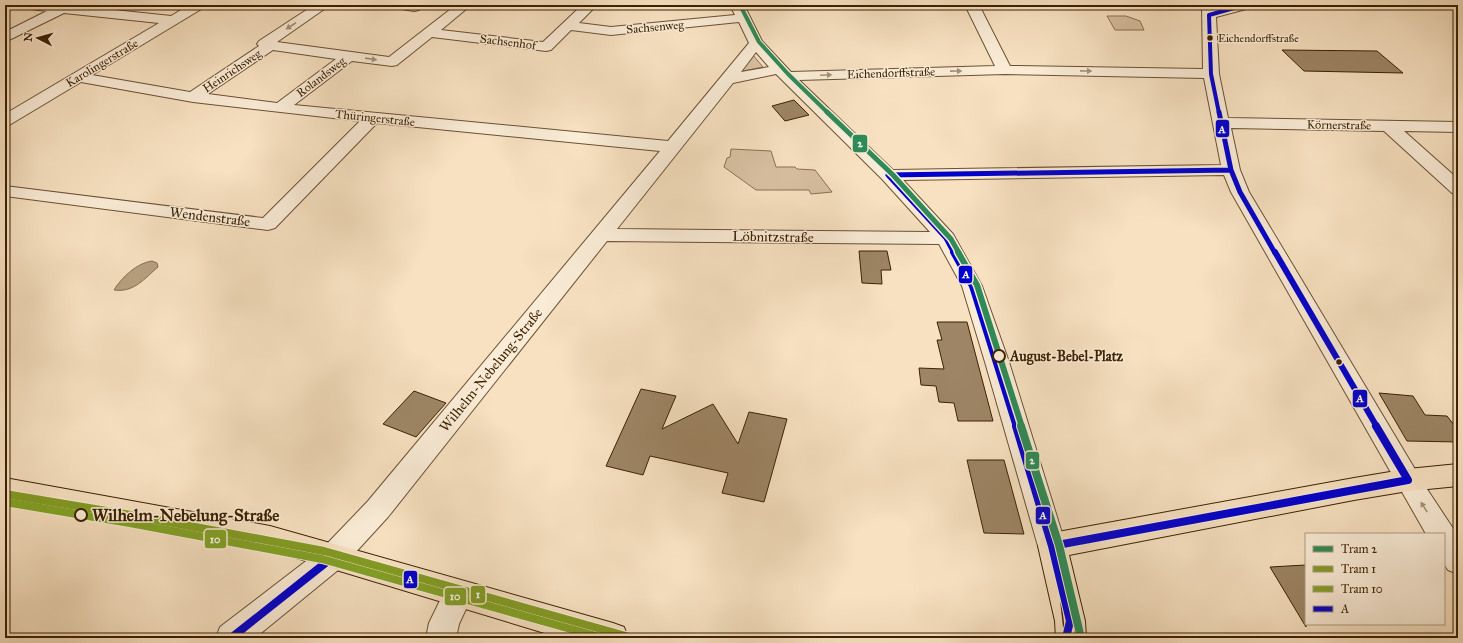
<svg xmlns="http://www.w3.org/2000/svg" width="1463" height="643" viewBox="0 0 1463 643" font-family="'IM FELL Great Primer',serif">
<rect width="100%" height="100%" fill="#f7e1c1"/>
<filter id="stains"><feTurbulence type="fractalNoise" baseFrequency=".005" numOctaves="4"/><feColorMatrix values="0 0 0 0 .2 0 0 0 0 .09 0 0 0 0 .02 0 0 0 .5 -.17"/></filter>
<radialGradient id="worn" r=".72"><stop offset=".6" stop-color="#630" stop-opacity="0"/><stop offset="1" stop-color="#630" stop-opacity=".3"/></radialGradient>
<!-- green -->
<path fill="#d7c0a1" stroke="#897052" d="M1107,16H1126L1140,21L1144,30H1115Z
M752,54L763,67L738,72Z
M731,149L771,151L776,167H795L797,169L815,170L832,192L811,194L809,190H756L724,167L727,158L730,157Z"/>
<!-- water -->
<path fill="#b7a080" stroke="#856d4e" d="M152,261L157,263L158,267C145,278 134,293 114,290C122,277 137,263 152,261Z"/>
<!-- building -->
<path fill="#9d8565" stroke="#3b2102" d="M1282,50L1377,51L1403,73L1304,71Z
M794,100L809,115L785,121L772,106Z
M859,251H887L891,270H881L882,284L862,283Z
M937,322H967L993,421H958L954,403L939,402L936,386L921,385L919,368L944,369L937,340H942Z
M641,389L676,396L662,429L713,404L738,444L749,412L787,419L764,502L722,493L728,473L650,456L643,475L606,466Z
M414,391L446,403L416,437L383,424Z
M1379,393L1413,396L1425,415L1447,416L1458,430V442L1407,441Z
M967,460H1004L1024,534L984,533Z
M1306,565V627L1270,567Z"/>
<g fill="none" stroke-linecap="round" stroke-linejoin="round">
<!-- minor casing -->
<g stroke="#6a5132" stroke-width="2">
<path id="minor" d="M21,5H67L171,16L189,5H205L203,8L92,75L190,92L259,46L257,44L259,41L314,5H330L277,42L389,57L456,5H471L441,30L543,42L579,8L577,5L596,6L579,23L611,27L735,15L730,5H744L762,41L791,72L995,66L965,5H979L1010,66L1203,69L1202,5H1216V9L1230,5H1252L1250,8L1216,17L1219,74L1228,118L1458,122V132L1404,131L1458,179V194L1452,193L1384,131L1231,128L1240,170L1249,192L1425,486L1458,536V574L1448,570L1444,564V534H1426L1231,192L1224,175L903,180L953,234L982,286L1009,362L1066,546L1062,555L1052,559L1042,555L1038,546L985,362L962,286L939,244L607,241L388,517L343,566L255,638H216L220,627L323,548L368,501L660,151L377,123L275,228L268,230L5,196V186L263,218L360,121L193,102L81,82L11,124L5,126V114L159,23L64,13L5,42V32L47,11L23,8ZM739,22L749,43L668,141L294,105L352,61L392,66L397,65L432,37L546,51L551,50L571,30L611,35ZM273,50L336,59L277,103L208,94ZM756,52L769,67L741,72ZM776,74L882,179L930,232L617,229L733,83ZM1005,74L1204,78L1221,165L893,170L799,80Z
M394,5H419L421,7L419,10L414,11L396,8Z
M458,580L468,584L473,594L459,624L456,638H426L429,623L448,584Z"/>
</g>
<!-- major casing -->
<g stroke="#3b2102" stroke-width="2">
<path id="major" d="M1458,464V486L1408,491L1354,500L1069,555L1085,621L1086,638H1056L1055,621L1038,546L1042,537L1052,533L1354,478L1408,469Z
M5,478L270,526L613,623L624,627L628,638H561L270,550L5,500Z"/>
</g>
<!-- minor -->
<use href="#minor" fill="#faecd7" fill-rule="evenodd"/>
<!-- major -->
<use href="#major" fill="#f7e1c1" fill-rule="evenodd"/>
<!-- tram -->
<path stroke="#3b2102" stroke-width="1.5" d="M1061,603L1065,638
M1074,604L1075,638"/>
<!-- bus-1-far3 casing -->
<g stroke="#faecd7" stroke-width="6">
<path id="bus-1-far3" d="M1219,113L1211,74L1209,15L1245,5"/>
</g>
<!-- bus-1-far2 casing -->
<g stroke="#faecd7" stroke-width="8">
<path id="bus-1-far2" d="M1219,112L1231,170L1240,192L1275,253
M888,175L946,238L954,253
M888,175L1231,170"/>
</g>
<!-- bus-1-far1 casing -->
<g stroke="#faecd7" stroke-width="9">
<path id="bus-1-far1" d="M953,252L972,286L1016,427
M1275,252L1377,427"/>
</g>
<!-- bus-1 casing -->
<g stroke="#faecd7" stroke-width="10">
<path id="bus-1" d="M1016,426L1052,546L1070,621L1066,638
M1052,546L1408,480L1376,426
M231,638L333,557L613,638"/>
</g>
<!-- bus-1-far3 -->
<use href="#bus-1-far3" stroke="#0000cd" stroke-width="4"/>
<!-- bus-1-far2 -->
<use href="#bus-1-far2" stroke="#0000cd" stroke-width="5"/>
<!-- bus-1-far1 -->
<use href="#bus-1-far1" stroke="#0000cd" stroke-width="6"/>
<!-- bus-1 -->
<use href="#bus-1" stroke="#0000cd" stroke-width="8"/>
<!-- tram-1-far3 casing -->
<g stroke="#faecd7" stroke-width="6">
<path id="tram-1-far3" d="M740,5L759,42L788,74L828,113"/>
</g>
<!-- tram-1-far2 casing -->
<g stroke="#faecd7" stroke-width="8">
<path id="tram-1-far2" d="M827,112L893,175L951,239L959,253"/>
</g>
<!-- tram-1-far1 casing -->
<g stroke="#faecd7" stroke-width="9">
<path id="tram-1-far1" d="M958,252L977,285L1022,427"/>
</g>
<!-- tram-1 casing -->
<g stroke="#faecd7" stroke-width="10">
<path id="tram-1" d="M1021,426L1059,545L1081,638"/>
</g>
<!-- tram-2 casing -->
<g stroke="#faecd7" stroke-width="10">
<path id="tram-2" d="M5,494L131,515L324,551L633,638"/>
</g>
<!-- tram-3 casing -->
<g stroke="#faecd7" stroke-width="10">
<path id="tram-3" d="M5,502L130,523L322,559L603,638"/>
</g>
<!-- tram-1-far3 -->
<use href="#tram-1-far3" stroke="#2e8b57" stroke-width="4"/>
<!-- tram-1-far2 -->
<use href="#tram-1-far2" stroke="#2e8b57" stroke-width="5"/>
<!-- tram-1-far1 -->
<use href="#tram-1-far1" stroke="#2e8b57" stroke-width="6"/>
<!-- tram-1 -->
<use href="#tram-1" stroke="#2e8b57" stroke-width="8"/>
<!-- tram-2 -->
<use href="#tram-2" stroke="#839c24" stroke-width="8"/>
<!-- tram-3 -->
<use href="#tram-3" stroke="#82a226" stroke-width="8"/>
</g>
<!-- one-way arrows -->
<defs><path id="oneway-solid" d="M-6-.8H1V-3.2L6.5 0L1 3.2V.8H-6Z"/></defs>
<g fill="#a49177">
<use href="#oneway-solid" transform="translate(291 26) rotate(147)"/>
<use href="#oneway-solid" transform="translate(371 59) rotate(8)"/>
<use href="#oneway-solid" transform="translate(956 71) rotate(-1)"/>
<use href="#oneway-solid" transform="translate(1086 71) rotate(1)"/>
<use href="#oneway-solid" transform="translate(826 75) rotate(-2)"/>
<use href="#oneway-solid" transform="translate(1424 507) rotate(-122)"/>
</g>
<!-- markers -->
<g fill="#3b2102" stroke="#faecd7" stroke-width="1.5">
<circle cx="1210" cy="38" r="3.5"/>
<circle cx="1339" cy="362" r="3.5"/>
</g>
<g fill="#faecd7" stroke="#3b2102" stroke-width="2">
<circle cx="999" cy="356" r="6"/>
<circle cx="81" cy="515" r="6"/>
</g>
<g text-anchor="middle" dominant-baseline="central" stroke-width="3" stroke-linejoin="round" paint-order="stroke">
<!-- far-bus labels -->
<g font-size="11" fill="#3b2102" stroke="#faecd7" text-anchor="start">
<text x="1218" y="38">Eichendorffstraße</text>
</g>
<!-- far-street labels -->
<g font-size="12" fill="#3b2102" stroke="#faecd7">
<text transform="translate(655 27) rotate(-5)">Sachsenweg</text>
<text transform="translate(508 42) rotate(7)">Sachsenhof</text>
<text transform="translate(102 63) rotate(-31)">Karolingerstraße</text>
<text transform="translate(232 71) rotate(-34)">Heinrichsweg</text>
<text transform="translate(891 73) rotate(-2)">Eichendorffstraße</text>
<text transform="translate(321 77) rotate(-37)">Rolandsweg</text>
<text transform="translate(375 118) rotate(6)">Thüringerstraße</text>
<text transform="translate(1339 125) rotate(1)">Körnerstraße</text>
</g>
<!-- street labels -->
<g font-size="14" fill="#3b2102" stroke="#faecd7">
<text transform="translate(210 217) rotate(7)">Wendenstraße</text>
<text transform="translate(773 237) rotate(1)">Löbnitzstraße</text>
<text transform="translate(491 370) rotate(-51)">Wilhelm-Nebelung-Straße</text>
</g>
<!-- stop labels -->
<g font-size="14" font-weight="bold" fill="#3b2102" stroke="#faecd7" text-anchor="start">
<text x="1010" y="356">August-Bebel-Platz</text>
</g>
<!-- near-stop labels -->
<g font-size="17" font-weight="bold" fill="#3b2102" stroke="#faecd7" text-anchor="start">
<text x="92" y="515">Wilhelm-Nebelung-Straße</text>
</g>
</g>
<g stroke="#faecd7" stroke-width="1.5">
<rect x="1215" y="119" width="15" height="19" rx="4" fill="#0000cd"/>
<rect x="852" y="134" width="16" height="19" rx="4" fill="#2e8b57"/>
<rect x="958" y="265" width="15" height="19" rx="4" fill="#0000cd"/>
<rect x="1352" y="389" width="16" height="19" rx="4" fill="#0000cd"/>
<rect x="1025" y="451" width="15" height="19" rx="4" fill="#2e8b57"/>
<rect x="1035" y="506" width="16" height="19" rx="4" fill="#0000cd"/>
<rect x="204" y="529" width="23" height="20" rx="4" fill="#82a226"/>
<rect x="403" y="570" width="15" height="19" rx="4" fill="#0000cd"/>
<rect x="470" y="585" width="16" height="19" rx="4" fill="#839c24"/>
<rect x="444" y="587" width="23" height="19" rx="4" fill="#82a226"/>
</g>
<g font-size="11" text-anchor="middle" font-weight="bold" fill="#fff">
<text x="1222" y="133">A</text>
<text x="860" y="147">2</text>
<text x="966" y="278">A</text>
<text x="1360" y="402">A</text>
<text x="1032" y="464">2</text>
<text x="1043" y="519">A</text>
<text x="215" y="543">10</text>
<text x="410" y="583">A</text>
<text x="478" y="598">1</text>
<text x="455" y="600">10</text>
</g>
<!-- margin -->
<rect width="1463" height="643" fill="none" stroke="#f7e1c1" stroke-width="20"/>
<rect x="6" y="6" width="1451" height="631" fill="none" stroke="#3b2102" stroke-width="2"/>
<rect x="10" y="10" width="1443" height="623" fill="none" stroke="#3b2102"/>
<!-- legend -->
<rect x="1305" y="533" width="140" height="92" fill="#faecd7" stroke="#ae9b82"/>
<rect x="1313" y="546" width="20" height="6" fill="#2e8b57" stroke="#ae9b82"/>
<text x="1341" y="553" font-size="12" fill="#3b2102">Tram 2</text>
<rect x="1313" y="566" width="20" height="6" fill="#839c24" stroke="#ae9b82"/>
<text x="1341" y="573" font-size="12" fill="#3b2102">Tram 1</text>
<rect x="1313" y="586" width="20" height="6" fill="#82a226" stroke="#ae9b82"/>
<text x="1341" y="593" font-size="12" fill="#3b2102">Tram 10</text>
<rect x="1313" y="606" width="20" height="6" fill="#0000cd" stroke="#ae9b82"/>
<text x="1341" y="613" font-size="12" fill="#3b2102">A</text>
<!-- north arrow -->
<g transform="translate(38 38) rotate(276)" stroke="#faecd7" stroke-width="3" paint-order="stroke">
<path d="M0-3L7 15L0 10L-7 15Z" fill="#3b2102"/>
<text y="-6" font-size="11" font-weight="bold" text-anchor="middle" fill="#3b2102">N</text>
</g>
<rect width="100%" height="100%" filter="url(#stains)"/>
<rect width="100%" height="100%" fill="url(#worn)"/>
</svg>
